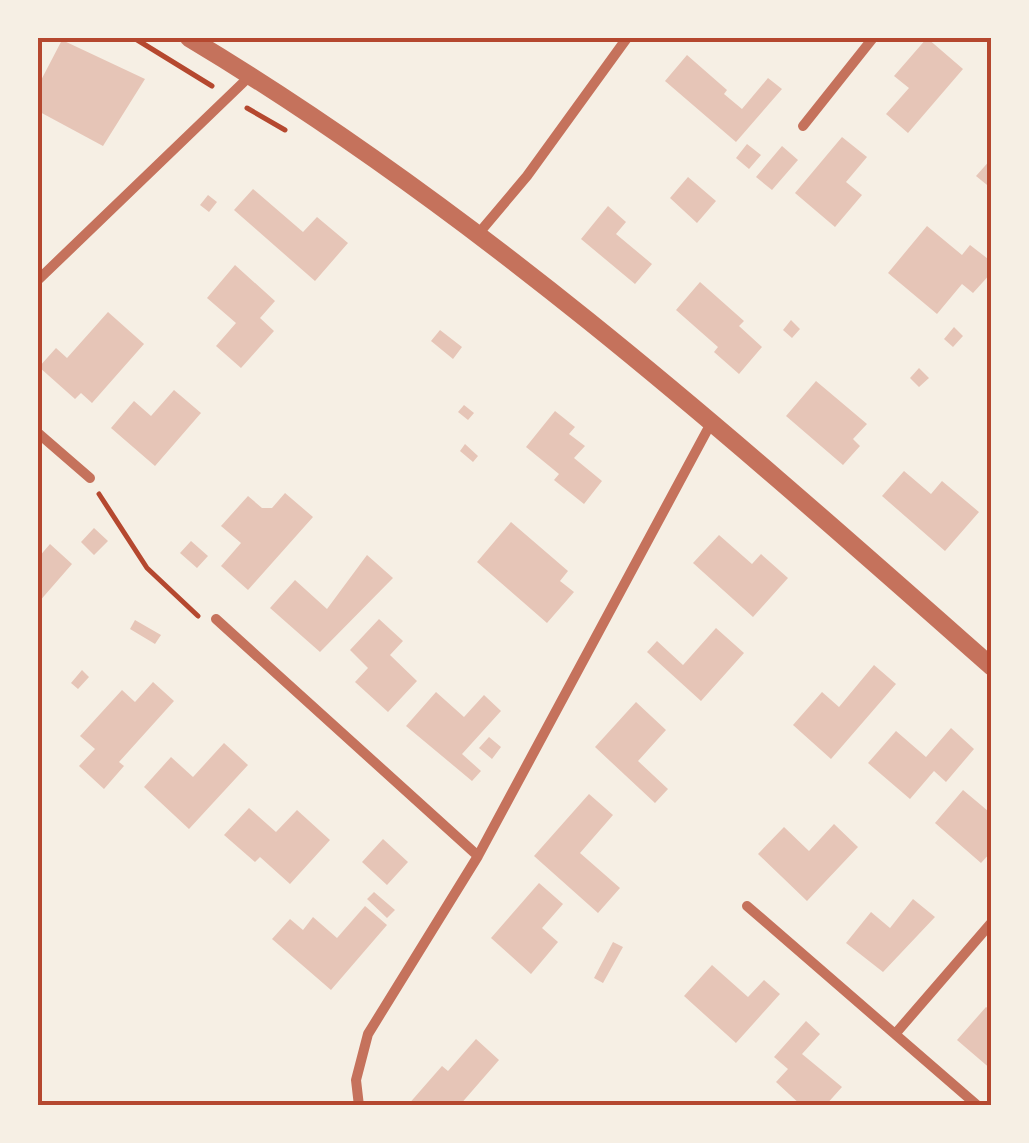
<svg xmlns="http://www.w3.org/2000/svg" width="1029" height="1143" viewBox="0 0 1029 1143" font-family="'PT Serif',serif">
<rect width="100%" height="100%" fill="#f6efe4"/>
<!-- building -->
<path fill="#e6c5b7" d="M927,38L963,69L908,133L886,114L909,88L894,76Z
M62,40L145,79L103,146L38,111V86Z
M687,55L727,90L724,94L742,109L768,78L782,89L736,142L665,81Z
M842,137L867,157L846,182L862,195L835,227L795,193Z
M747,144L761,155L749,169L736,158Z
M782,146L798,160L772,190L756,177Z
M992,158V189L976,176Z
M688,177L716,201L697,223L670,198Z
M253,189L303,232L317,217L348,243L315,281L234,210Z
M208,195L217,202L209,212L200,205Z
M608,206L626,222L616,234L652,264L635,284L581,239Z
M927,226L962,255L970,245L992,262V272L973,293L962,284L937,314L888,273Z
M235,265L275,301L260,318L274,331L241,368L216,346L236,323L207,298Z
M700,282L744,321L739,326L762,347L739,374L714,352L718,347L676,310Z
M108,312L144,344L92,403L81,393L75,399L39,367L56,348L67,358Z
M791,320L800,329L792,338L783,330Z
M954,327L963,336L953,347L944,339Z
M440,330L462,347L453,359L431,341Z
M919,368L929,378L919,387L910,378Z
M816,381L867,424L853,439L860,446L843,465L786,416Z
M174,390L201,413L155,466L111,428L134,401L151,416Z
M464,405L474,413L468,420L458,412Z
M555,411L575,427L569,434L585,446L574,458L602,481L584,504L554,480L559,474L526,447Z
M465,444L478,456L473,462L460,451Z
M904,471L931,494L942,481L979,512L945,551L882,496Z
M285,493L313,517L248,590L221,566L241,543L221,526L248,496L262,508H272Z
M511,522L568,571L560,581L574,592L547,623L477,562Z
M94,528L108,541L94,555L81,542Z
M719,535L752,564L761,554L788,578L753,617L693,563Z
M191,541L208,556L197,568L180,553Z
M50,544L72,564L38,603V558Z
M367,555L393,578L320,652L270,608L295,580L327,609Z
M379,619L403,641L390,655L417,681L388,712L355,682L368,668L350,650Z
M135,620L161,635L155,644L130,629Z
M716,628L744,653L701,701L647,652L657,641L683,665Z
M874,665L896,684L831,759L793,725L822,692L839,707Z
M82,670L89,677L78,689L71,683Z
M153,682L174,701L119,762L124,766L104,789L79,766L95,749L80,736L122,690L135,702Z
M436,692L464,717L484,695L501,711L462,754L481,771L472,781L406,726Z
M636,702L666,730L638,761L668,789L655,803L595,747Z
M951,728L974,749L946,782L934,771L910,799L868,763L896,731L926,757Z
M489,737L501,747L492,759L479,748Z
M224,743L248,765L189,829L144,787L171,757L193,777Z
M963,790L988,811L992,807V851L981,863L935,823Z
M589,794L613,815L580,853L620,888L598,913L534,856Z
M249,808L276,832L297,810L330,840L290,884L260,857L255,862L224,835Z
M834,824L858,847L807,901L758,854L784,827L809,851Z
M383,839L408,862L387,885L362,862Z
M539,883L563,904L542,928L558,942L531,974L491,938Z
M374,892L395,910L387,918L367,899Z
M913,899L935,917L883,972L846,943L871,912L890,928Z
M365,906L387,925L331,990L272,939L290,919L303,930L313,917L337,938Z
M613,942L623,947L603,983L594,978Z
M712,965L748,997L764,980L780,994L736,1043L684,996Z
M986,1007L992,1011V1070L957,1040Z
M806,1021L820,1034L802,1054L842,1087L825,1106H802L776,1082L788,1069L774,1057Z
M476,1039L499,1060L459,1106H407L442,1066L448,1071Z"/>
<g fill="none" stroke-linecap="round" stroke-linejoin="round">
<!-- path -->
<path stroke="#b5482f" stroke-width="5" d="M134,38L212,86
M247,108L285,130
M99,494L147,568L198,616"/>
<!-- minor -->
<path stroke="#c5725c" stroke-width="10" d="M803,126L873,38
M479,233L527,176L627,38
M38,280L251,75
M38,433L90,478
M216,619L478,856
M747,906L978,1106
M896,1033L992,922
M359,1106L356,1080L368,1034L478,856L710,425"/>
<!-- tertiary -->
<path stroke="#c5725c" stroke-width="18" d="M189,38C480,212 738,443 992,667"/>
</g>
<!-- border -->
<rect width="1029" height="1143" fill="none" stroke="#f6efe4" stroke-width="80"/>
<rect x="40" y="40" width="949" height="1063" fill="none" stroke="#b5482f" stroke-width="4"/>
</svg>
